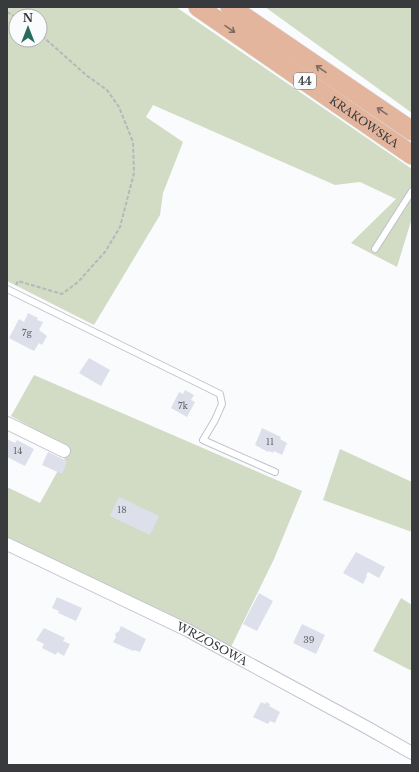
<svg xmlns="http://www.w3.org/2000/svg" width="419" height="772" viewBox="0 0 419 772" font-family="'Libre Baskerville',serif">
<rect width="100%" height="100%" fill="#fafbfd"/>
<!-- green -->
<path fill="#d2dcc5" fill-rule="evenodd" d="M7,7H176L412,169V218L397,267L351,243L396,199L360,182L335,185L153,105L146,117L183,142L163,193L160,215L94,325L7,281ZM16,16H40V40H16Z
M265,7H412V113Z
M34,375L302,491L274,559L231,647L7,539V487L40,503L70,449L11,416Z
M340,449L412,482V532L323,500Z
M401,598L412,605V671L373,651Z"/>
<!-- building -->
<path fill="#dde0eb" d="M28,313L38,318L37,320L43,322L39,330L47,336L42,345L39,343L34,351L9,338L19,319L24,322Z
M89,358L110,370L101,386L79,373Z
M185,390L194,395L191,400L195,402L187,417L171,408L179,392L183,394Z
M262,428L281,437L280,439L287,443L282,455L274,451L273,453L269,451L268,452L255,445Z
M7,439L15,443L17,440L34,449L25,466L7,457L8,455H7Z
M48,452L67,461L62,474L42,465Z
M119,497L159,516L150,535L110,516Z
M356,552L385,567L379,578L368,572L366,576H367L363,584L343,573Z
M259,593L273,601L257,631L243,624Z
M57,597L82,608L76,621L58,613L59,611L52,608Z
M302,624L325,635L316,654L293,643Z
M121,626L146,639L140,652L134,650L133,651L113,642L116,637L115,634L119,631Z
M44,628L65,638L63,641L70,644L64,656L57,652L56,655L42,648L44,644L36,640Z
M261,702L265,704L266,702L270,704L269,706L280,712L275,723L270,721L268,724L253,717Z"/>
<g fill="none" stroke-linecap="round" stroke-linejoin="round">
<!-- lane casing -->
<g stroke="#c0c3ce" stroke-width="8">
<path id="lane" d="M375,249L412,191
M7,289L220,394L222,404L215,420L203,440L275,472"/>
</g>
<!-- street casing -->
<g stroke="#c0c3ce" stroke-width="14">
<g id="street">
<path d="M7,423L64,451"/>
<path id="s1" d="M7,544L187,630L366,727L412,753"/>
</g>
</g>
<!-- primary casing -->
<g stroke="#d7d8d8" stroke-width="20">
<g id="primary">
<path id="s2" d="M198,7L412,155"/>
<path d="M230,7L412,131"/>
</g>
</g>
<!-- path -->
<path stroke="#b6b7b9" stroke-width="2" stroke-dasharray="4 2" stroke-linecap="butt" d="M7,12L16,17
M16,285L18,281L62,294L78,282L105,252L120,227L134,173L133,142L119,107L107,90L86,75L40,34"/>
<!-- lane -->
<use href="#lane" stroke="#fff" stroke-width="6"/>
<!-- street -->
<use href="#street" stroke="#fff" stroke-width="12"/>
<!-- primary -->
<use href="#primary" stroke="#e3b59d" stroke-width="19"/>
</g>
<!-- one-way arrows -->
<defs><path id="oneway-shaft" d="M-6 0H5M1.5-3L5.5 0L1.5 3" fill="none" stroke-width="1.6" stroke-linecap="round" stroke-linejoin="round"/></defs>
<g stroke="#7d6b64">
<use href="#oneway-shaft" transform="translate(230 29) rotate(35)"/>
<use href="#oneway-shaft" transform="translate(321 69) rotate(-145)"/>
<use href="#oneway-shaft" transform="translate(382 111) rotate(-146)"/>
</g>
<g text-anchor="middle" dominant-baseline="central" stroke-width="3" stroke-linejoin="round" paint-order="stroke">
<!-- number labels -->
<g font-size="9" fill="#626469">
<text x="27" y="332">7g</text>
<text x="183" y="405">7k</text>
<text x="270" y="441">11</text>
<text x="18" y="450">14</text>
<text x="122" y="509">18</text>
<text x="309" y="639">39</text>
</g>
<!-- shield labels -->
<rect fill="#fafbfd" stroke="#737477" stroke-width="1" x="294" y="73" width="22" height="16" rx="3"/>
<g font-size="10" font-weight="bold" fill="#393a3e">
<text x="305" y="81">44</text>
</g>
<!-- street labels -->
<g font-size="11" fill="#393a3e" stroke="#fafbfd">
<text stroke="none"><textPath href="#s2" startOffset="202">KRAKOWSKA</textPath></text>
<text stroke="none"><textPath href="#s1" startOffset="228">WRZOSOWA</textPath></text>
</g>
</g>
<!-- border -->
<rect width="419" height="772" fill="none" stroke="#393a3e" stroke-width="16"/>
<!-- north arrow -->
<g transform="translate(28 28)"><circle r="19" fill="#fafbfd" stroke="#adaeb1"/>
<path d="M0-3L7 15L0 10L-7 15Z" fill="#276b5d"/>
<text y="-6" font-size="11" font-weight="bold" text-anchor="middle" fill="#393a3e">N</text>
</g>
</svg>
